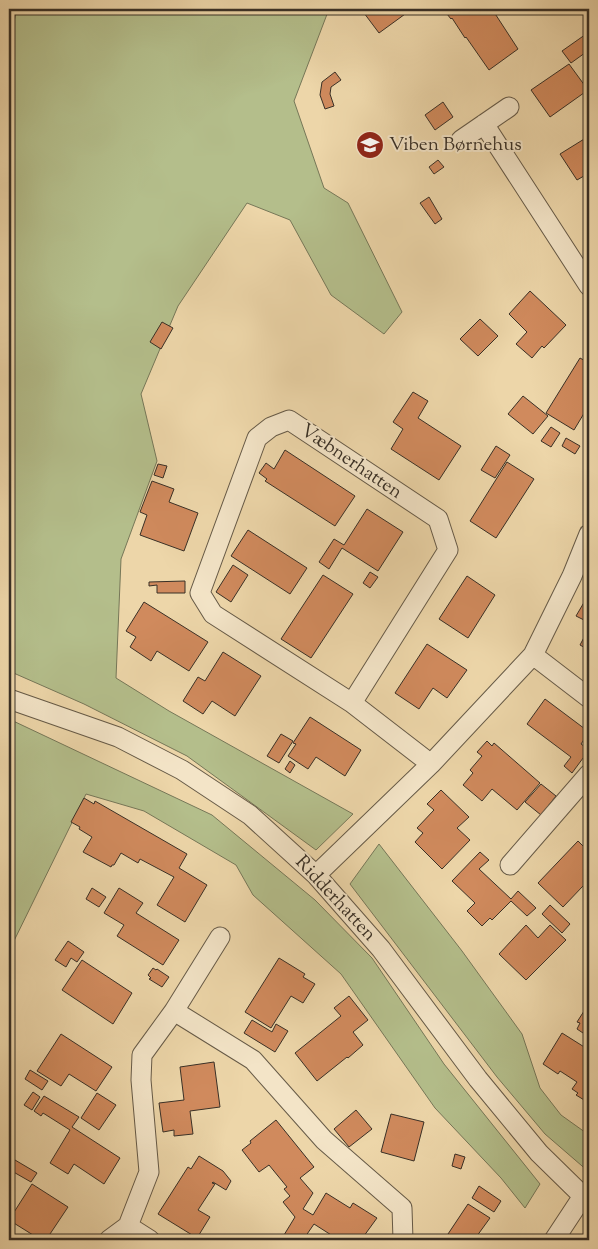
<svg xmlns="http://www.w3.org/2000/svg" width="598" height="1249" viewBox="0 0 598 1249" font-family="'Sorts Mill Goudy',serif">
<rect width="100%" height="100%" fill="#edd6a9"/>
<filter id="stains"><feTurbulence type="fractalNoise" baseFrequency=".004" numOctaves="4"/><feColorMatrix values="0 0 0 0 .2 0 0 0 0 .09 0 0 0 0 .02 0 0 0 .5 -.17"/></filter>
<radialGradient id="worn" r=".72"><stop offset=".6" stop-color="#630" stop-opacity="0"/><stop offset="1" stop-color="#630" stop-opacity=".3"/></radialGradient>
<!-- green -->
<path fill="#b4be8b" stroke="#767758" d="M17,9H329L294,101L324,188L348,203L402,312L384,334L331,295L290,220L247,203L178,306L141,394L157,461L121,559L116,678L169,711L353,814L316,850L187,756L84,704L9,671V42Z
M9,719L212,815L315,900L372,958L444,1064L540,1184L525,1208L501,1178L435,1108L341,974L253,895L236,865L144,811L86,794L9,951Z
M379,844L462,951L522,1034L540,1088L561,1115L589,1135V1172L545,1134L497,1077L350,884Z"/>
<!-- building -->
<path fill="#d08a5d" stroke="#393026" d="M361,9H412L379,33Z
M443,9H490L491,10L492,9L518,49L489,70L466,37L465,38L452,18L451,19Z
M589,32V50L571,63L562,51Z
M569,64L588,90L550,117L531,90Z
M335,72L341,80L331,87L330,94L334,106L325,109L320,95L322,82Z
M443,102L453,117L435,130L425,115Z
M589,136V173L577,180L560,154Z
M438,160L444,167L434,174L429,167Z
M429,197L442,219L435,224L420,203Z
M530,291L566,325L544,348L542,346L532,358L516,344L527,332L509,314Z
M480,319L498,336L478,356L460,339Z
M162,322L173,328L161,349L150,342Z
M580,358L589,363V405L574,430L546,413Z
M413,392L428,401L418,418L461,446L439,480L391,449L403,429L393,422Z
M523,396L548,416L533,434L508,414Z
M551,427L560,433L551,447L541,441Z
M566,438L580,446L575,454L562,446Z
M496,446L510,455L495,478L481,470Z
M285,450L355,496L335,526L265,481L267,479L259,473L266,463L274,469Z
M507,462L534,479L496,538L470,521Z
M158,464L167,466L163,478L154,475Z
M152,481L174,489L169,502L198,513L184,551L140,535L147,515L140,512Z
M367,509L403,532L378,571L342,548L329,569L319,562L334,539L344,545Z
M248,530L307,568L290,594L231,556Z
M233,565L248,575L231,602L216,592Z
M370,572L378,577L370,588L363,583Z
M323,575L353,594L311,658L281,639Z
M467,576L495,595L468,638L439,619Z
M185,581V593H157V585L149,586V582Z
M586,599L589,601V614L584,620L576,616Z
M144,602L208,642L189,671L157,651L151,661L130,647L136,637L126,631Z
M589,628V650L580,645Z
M427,644L467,670L447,698L433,688L419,709L395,693Z
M223,652L261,676L235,716L212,701L203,714L183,701L198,677L205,681Z
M545,699L589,732L581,744L589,750L572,773L564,766L571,757L527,724Z
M310,717L361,750L345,776L316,757L308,769L288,756L296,744L293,743Z
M281,734L293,741L279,763L267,756Z
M487,741L492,746L494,743L540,783L517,810L492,789L482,801L463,785L473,773L470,770L482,756L477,752Z
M290,761L295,765L290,773L285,769Z
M541,784L556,796L541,815L525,802Z
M441,790L469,817L457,828L470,840L442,869L415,842L423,833L417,828L434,810L427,804Z
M84,798L94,804L95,801L187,854L179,868L207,885L185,922L157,905L174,877L140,859L138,863L121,853L114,865H112L111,867L83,852L92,837L79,829L80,827L71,822Z
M578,841L589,852V893L583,886L563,907L538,883Z
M480,852L489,860L479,869L511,899L518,891L536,908L527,916L511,901L492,920L490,918L482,926L467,911L475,903L452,881Z
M92,888L106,897L99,907L86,899Z
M119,888L143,903L136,913L179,940L163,965L117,936L124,925L104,913Z
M550,905L570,924L562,933L542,914Z
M526,925L538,938L550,925L566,940L526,980L499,954Z
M68,941L84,952L77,962L71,958L66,967L55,960Z
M279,958L305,974L303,977L315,984L303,1003L291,996L271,1028L245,1012Z
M82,960L132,993L113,1024L62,990Z
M153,968L156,970L157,969L169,977L162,987L149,979L151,978L148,975Z
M349,996L368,1020L353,1032L363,1045L348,1058L347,1057L317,1081L295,1053L341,1016L334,1008Z
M586,1008L589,1010V1037L577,1029L580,1023L577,1022Z
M252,1020L272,1032L276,1024L288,1031L275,1052L244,1033Z
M562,1033L589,1050V1053L585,1060L589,1063V1103L576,1095L578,1093L572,1089L577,1082L560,1071L558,1074L543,1064Z
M61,1034L112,1067L96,1091L69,1074L61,1086L37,1071Z
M214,1062L220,1107L190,1111L193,1134L174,1136V1130L163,1132L159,1103L184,1100L180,1067Z
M30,1070L48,1081L42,1090L25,1079Z
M33,1092L40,1097L32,1110L24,1105Z
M97,1093L116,1105L99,1130L81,1118Z
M44,1096L79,1117L72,1127L120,1158L104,1184L74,1164L68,1174L50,1163L70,1130L43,1113L41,1116L34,1111Z
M356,1110L372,1129L349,1147L334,1129Z
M391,1114L424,1122L414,1161L381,1152Z
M276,1120L314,1167L300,1178L313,1193L303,1209L313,1215L326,1193L350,1208L353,1203L377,1218L361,1240H339L314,1224L303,1240H292L284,1235L295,1217L283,1202L290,1196L284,1189L287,1187L269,1165L259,1172L242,1150L251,1143L250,1141Z
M455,1154L465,1157L461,1169L452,1166Z
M199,1156L223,1171L231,1181L226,1190L213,1182L212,1183L215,1184L198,1210L210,1217L197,1238L158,1214L188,1167L191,1169Z
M15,1160L37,1173L31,1182L10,1170Z
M32,1184L68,1207L46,1240H41L9,1220Z
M479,1186L501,1201L494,1212L472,1198Z
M468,1204L490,1218L474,1240H444Z"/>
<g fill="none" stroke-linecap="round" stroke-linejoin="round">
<!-- street casing -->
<g stroke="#665a47" stroke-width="21">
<path id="street" d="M484,124L589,286
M461,140L509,107
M533,655L589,698
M9,699L118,737L182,770L250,815L316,875L381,949L478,1079L539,1153L589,1202
M352,703L448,550L438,519L289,420L271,427L257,438L200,593L213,614L352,703L431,764
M510,865L589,774
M316,875L431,764L533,655L572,576L589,534
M174,1011L253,1060L324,1140L402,1208L403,1240
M128,1226L150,1240
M109,1240L128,1226L149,1172L141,1080L142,1055L174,1011L220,937
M554,1240L583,1196"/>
</g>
<!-- street -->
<use href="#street" stroke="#f3e4c7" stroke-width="19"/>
</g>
<!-- icons -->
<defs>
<g id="school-disc" transform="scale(1.4375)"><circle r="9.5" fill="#8f2418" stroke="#f3e4c7"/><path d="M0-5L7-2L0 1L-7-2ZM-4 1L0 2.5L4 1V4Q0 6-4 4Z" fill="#fff"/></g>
</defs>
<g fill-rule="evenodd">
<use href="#school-disc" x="370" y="145"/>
</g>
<g text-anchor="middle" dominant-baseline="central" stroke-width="4" stroke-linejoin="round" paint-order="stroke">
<!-- poi labels -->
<g font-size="19" fill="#393026" stroke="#f3e4c7" text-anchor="start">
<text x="389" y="145">Viben Børnehus</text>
</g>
<!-- street labels -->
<g font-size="19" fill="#393026" stroke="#f3e4c7">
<text transform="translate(351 462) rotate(34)">Væbnerhatten</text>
<text transform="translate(335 899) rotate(47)">Ridderhatten</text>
</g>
</g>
<!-- margin -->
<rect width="598" height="1249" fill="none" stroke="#edd6a9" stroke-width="30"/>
<rect x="10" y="10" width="578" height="1229" fill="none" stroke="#393026" stroke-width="2.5"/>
<rect x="15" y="15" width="568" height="1219" fill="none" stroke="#393026"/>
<rect width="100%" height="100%" filter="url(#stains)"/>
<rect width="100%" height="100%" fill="url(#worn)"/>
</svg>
